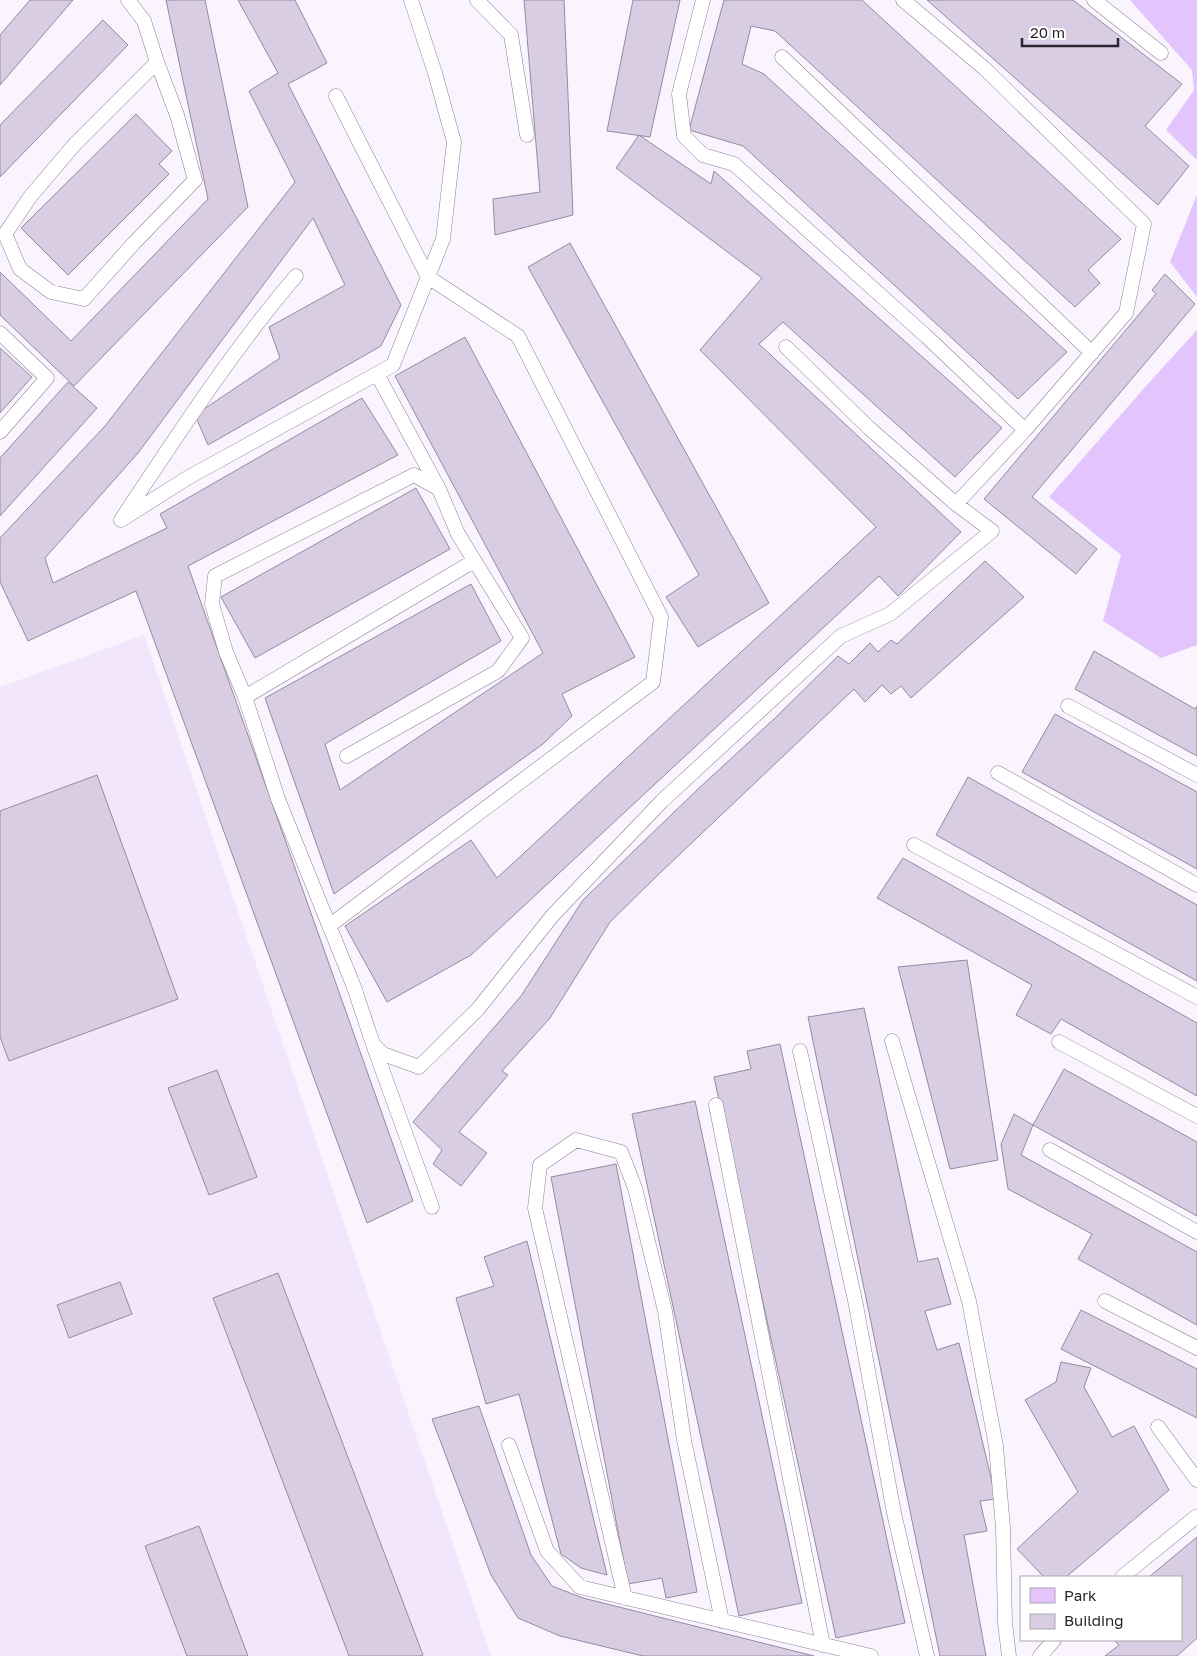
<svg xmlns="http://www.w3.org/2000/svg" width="1197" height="1656" viewBox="0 0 1197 1656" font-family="'Golos Text',sans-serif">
<rect width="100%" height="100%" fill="#f9f4fd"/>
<!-- built -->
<path fill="#f2e6fd" d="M144,635L491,1656H0V687Z"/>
<!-- green -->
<path fill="#e3c4fd" d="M1130,0H1197V160L1166,130L1194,90L1192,70Z
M1197,195V297L1170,262Z
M1197,330V645L1161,658L1103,621L1121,555L1049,497L1146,386Z"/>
<!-- building -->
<path fill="#d9cde3" stroke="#958a9f" d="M30,0H73L0,85V35Z
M166,0H205L248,207L74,386L0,315V272L71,341L208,199Z
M238,0H295L327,63L288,84L401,305L381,346L208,445L195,415L280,358L269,327L345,285L313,218L138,453L45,558L53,583L167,528L160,514L362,398L398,455L188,566L413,1201L367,1223L136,591L28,641L0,582V538L105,426L295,182L249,91L278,73Z
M524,0H564L573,215L495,235L493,199L540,192Z
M633,0H680L650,137L607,131Z
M724,0H862L1121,239L1088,270L1100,283L1075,307L775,31L751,26L742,64L764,74L1067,352L1018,399L743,146L689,130Z
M927,0H1073L1182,84L1145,126L1189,166L1158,205Z
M103,20L128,45L0,177V125Z
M136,114L172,151L159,164L169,174L68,275L21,228Z
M639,135L711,184L714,171L1002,428L955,477L783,322L759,344L961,532L898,596L879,576L471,955L387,1002L345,926L471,840L497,878L876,527L700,350L762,278L616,168Z
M570,243L769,603L698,647L666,597L699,575L528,267Z
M1165,274L1195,304L1032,497L1097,549L1076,574L984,499L1156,294L1152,290Z
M465,337L635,657L562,694L572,716L543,744L334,894L265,698L471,584L501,641L325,744L340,790L543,653L395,376Z
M0,348L32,377L0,413Z
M68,382L97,408L0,516V458Z
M416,488L450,549L255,658L221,597Z
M985,561L1024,597L911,698L901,686L891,694L882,685L865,702L854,689L660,873L610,922L550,1018L502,1071L508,1075L459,1132L487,1153L461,1186L433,1164L442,1150L413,1122L521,996L583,900L697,790L774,719L838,656L849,664L870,643L878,652L891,640L897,644Z
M1094,651L1195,709L1197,706V756L1075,689Z
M1055,714L1197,792V869L1022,772Z
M97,775L178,999L9,1061L0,1037V811Z
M968,777L1197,905V981L936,835Z
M903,858L1197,1023V1096L1061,1019L1051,1034L1016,1015L1032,985L877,898Z
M967,960L998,1160L950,1169L898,967Z
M864,1008L918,1262L938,1258L951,1304L925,1311L937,1350L959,1343L996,1499L980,1501L987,1531L964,1535L986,1656H940L808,1017Z
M780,1044L905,1623L836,1638L714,1077L751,1069L747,1051Z
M1064,1069L1197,1142V1216L1033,1125Z
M217,1070L257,1177L209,1195L168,1088Z
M695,1101L802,1603L739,1616L632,1114Z
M1014,1114L1033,1125L1021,1155L1197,1252V1325L1078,1259L1092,1234L1008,1189L1001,1144Z
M616,1164L697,1592L666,1598L662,1578L628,1584L551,1177Z
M527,1241L607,1575L581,1568L561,1554L519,1394L486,1404L456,1298L494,1286L484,1257Z
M278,1273L423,1655L421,1656H349L213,1298Z
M120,1282L132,1314L69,1338L57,1305Z
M1081,1310L1197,1369V1418L1061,1349Z
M1061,1362L1091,1368L1084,1387L1112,1437L1134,1426L1169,1490L1066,1577H1044L1017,1549L1078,1492L1025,1400L1056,1382Z
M479,1406L531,1555L552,1586L583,1598L814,1656H643L560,1636L518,1618L491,1575L432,1419Z
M199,1526L248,1656H187L145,1546Z
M1197,1537V1638L1177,1656H1105L1119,1645L1114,1640H1181V1577H1149Z"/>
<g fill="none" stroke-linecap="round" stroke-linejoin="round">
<!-- service casing -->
<g stroke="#8c8195" stroke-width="15">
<path id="service" d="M128,0L144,21L157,62L177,115L195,180L134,243L84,299L51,292L20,269L5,234L30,197L75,144L157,62
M477,0L511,35L527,135
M703,0L679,94L684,136L703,155L734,164L926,336L1025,430
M1094,0L1161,53
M782,57L1092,353
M296,276C231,352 177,436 121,520L189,477L393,365L443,239L454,142L435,73L411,0
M0,333L47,378L0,432
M786,347L869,428L956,504L1025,430L1126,313L1144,224L984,68L903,0
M377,374L439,489
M245,697L474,561
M1068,706L1197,775
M347,756L498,671L522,638L458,534L439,489L414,475L215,576L212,604L226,652L245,697L278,799L354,987L373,1044L383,1054L419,1067L478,1009L553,915L662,801L841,636L890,614L992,531L956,504
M998,773L1197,885
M914,845L1197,997
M329,926L653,682L661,617L518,336L428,277L336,96
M892,1041L969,1301L996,1446L1003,1528L1005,1623L1009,1656
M1059,1042L1197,1116
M374,1047L432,1207
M800,1051L856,1305L894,1513L927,1656
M716,1105L823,1645
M1050,1150L1197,1232
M1105,1301L1197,1348
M1158,1427L1197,1480
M509,1445L547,1551L580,1587L871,1656
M1122,1577L1197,1516
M625,1598L535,1208L540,1165L576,1140L621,1152L635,1188L665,1311L684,1440L722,1621
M1040,1656L1054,1640"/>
</g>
<!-- service -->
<use href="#service" stroke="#fff" stroke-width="14"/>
</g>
<!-- legend -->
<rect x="1020" y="1576" width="162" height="65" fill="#ffffff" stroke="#a9a8ab"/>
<rect x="1030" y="1588" width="25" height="15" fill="#e3c4fd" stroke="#a9a8ab"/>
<text x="1064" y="1601" font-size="15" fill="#29252d">Park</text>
<rect x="1030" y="1614" width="25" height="15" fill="#d9cde3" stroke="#a9a8ab"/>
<text x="1064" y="1626" font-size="15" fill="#29252d">Building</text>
<!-- scale -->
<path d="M1022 38v8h96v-8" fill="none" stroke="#29252d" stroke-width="2.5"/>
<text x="1030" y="38" font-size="15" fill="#29252d" stroke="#ffffff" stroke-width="4" paint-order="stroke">20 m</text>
</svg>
